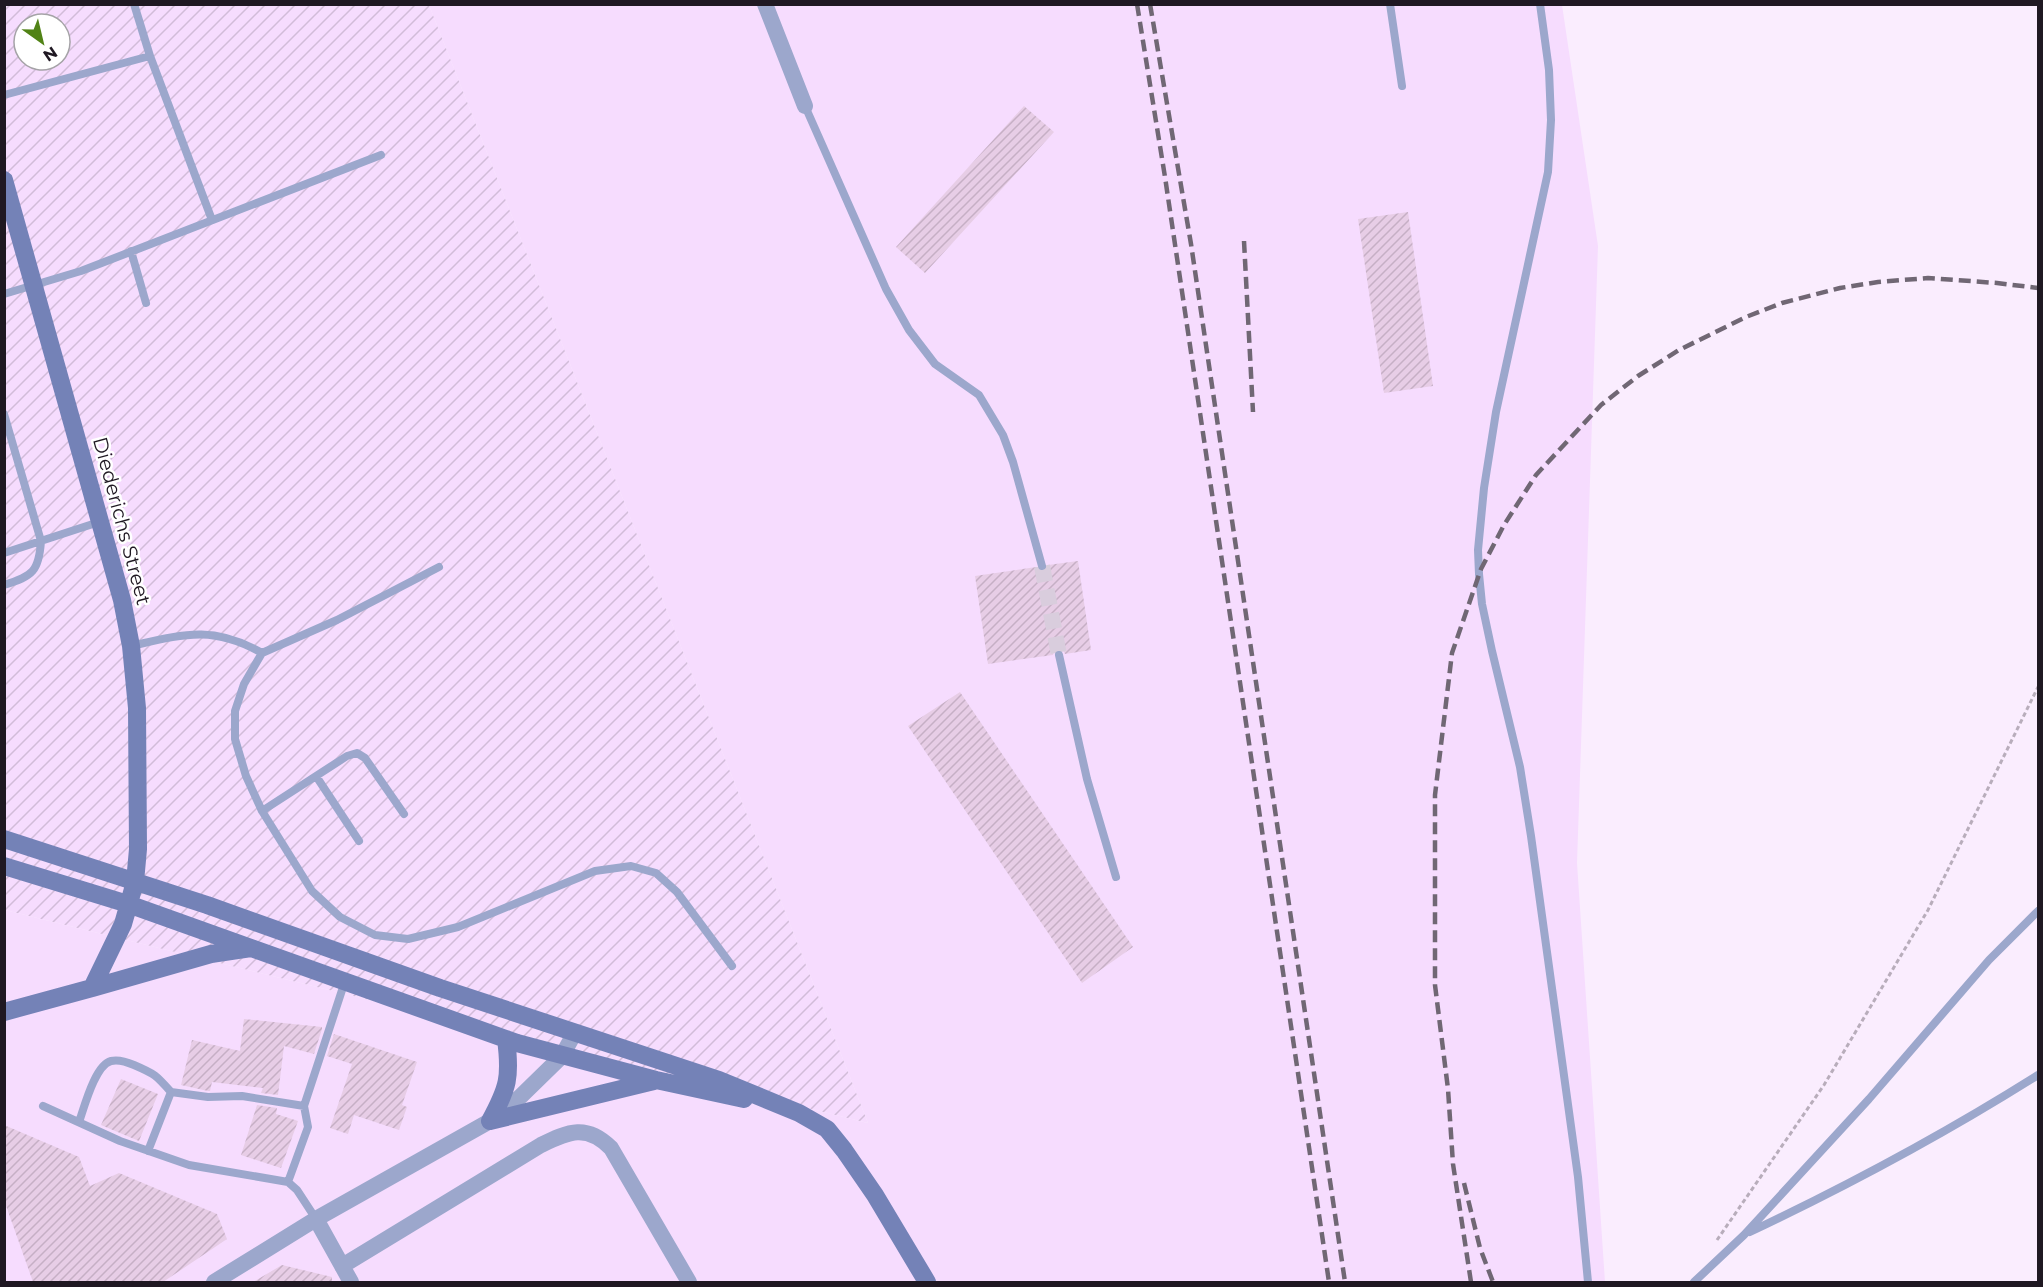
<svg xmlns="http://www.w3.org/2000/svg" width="2043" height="1287" viewBox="0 0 2043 1287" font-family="Montserrat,sans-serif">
<defs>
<pattern id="industrial-furrows" width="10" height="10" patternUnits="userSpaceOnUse" patternTransform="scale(1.5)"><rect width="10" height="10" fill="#f6dcfe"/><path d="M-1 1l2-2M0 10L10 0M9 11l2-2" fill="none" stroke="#d2bcd9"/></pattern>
<pattern id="building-hatch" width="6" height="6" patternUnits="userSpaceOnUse" patternTransform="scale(1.5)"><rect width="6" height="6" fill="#e7cde6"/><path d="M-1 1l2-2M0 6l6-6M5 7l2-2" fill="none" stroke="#c6afc5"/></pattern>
</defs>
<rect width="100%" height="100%" fill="#faedfe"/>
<!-- built -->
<path fill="#f6dcfe" d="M429,5H1562L1598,246L1577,863L1605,1282H5V910L868,1123Z"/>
<!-- industrial -->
<path fill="url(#industrial-furrows)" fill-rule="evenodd" d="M5,5H429L868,1123L5,910ZM24,24H60V60H24Z"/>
<!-- building -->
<path fill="url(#building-hatch)" d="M1024,106L1054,132L925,273L896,247Z
M1408,212L1433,386L1384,393L1358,219Z
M1078,561L1091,650L1065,654L1063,650L1058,649L1054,651L1053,655L988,664L975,576L1036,567L1038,571L1043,572L1047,570L1048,565Z
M960,692L1133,947L1082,983L908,726Z
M244,1019L322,1027V1029L314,1054L284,1046L278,1095L261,1093L263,1088L212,1082L210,1091H208L181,1085L192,1040L240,1051Z
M334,1034L417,1062L402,1105L407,1107L399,1130L354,1115L348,1134L330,1128L352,1064L327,1056Z
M121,1079L158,1094L139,1141L101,1125Z
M257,1105L277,1108L276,1114L298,1121L281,1168L241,1155Z
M4,1125L79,1157L90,1186L119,1173L217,1214L227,1239L163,1282H33L4,1200Z
M282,1265L332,1277V1282H253Z"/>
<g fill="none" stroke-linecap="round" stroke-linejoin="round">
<!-- minor-tunnel -->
<path stroke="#d9cddd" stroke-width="16" stroke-dasharray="16 8" stroke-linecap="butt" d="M1042,566L1059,655"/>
<!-- path -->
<path stroke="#b8adbb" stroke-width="3" stroke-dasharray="4.5 3" stroke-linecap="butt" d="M1717,1240L1824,1085L1928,910L2038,687"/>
<!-- service -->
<path stroke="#9ca7cc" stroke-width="8" d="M134,4L150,56L212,220
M1390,4L1402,86
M1540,4L1549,70L1551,120L1548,172L1496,412L1484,488L1478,550L1479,574L1482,604L1492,651L1520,767L1531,836L1578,1177L1588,1282
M4,95L150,56
M805,106L886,289L909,330L935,364L979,395L1003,435L1013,462L1042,566
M131,251L146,303
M4,294L81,271L381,155
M4,414L41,541C39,571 33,576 4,585
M4,553L99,522
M439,567L337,620L262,653L244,684L235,711V739L246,776L262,811L312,891L340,917L375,935L408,939L458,927L595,871L631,866L656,873L677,892L732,966
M131,646C184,634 213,625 262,653
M1059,655L1087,779L1116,877
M316,776L359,841
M262,811L347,756L357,753L365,758L404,814
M43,1106L120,1141L189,1165L288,1182L297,1190L316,1219
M79,1122C84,1108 95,1065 111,1061C119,1059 127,1062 134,1065C155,1074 156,1075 171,1092L208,1097L242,1096L304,1106
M148,1151L171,1092
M288,1182L308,1127L304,1106L345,981
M1750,1232C1849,1185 1946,1133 2038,1075
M1694,1282L1744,1235L1869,1099L1989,960L2038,911"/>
<!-- minor -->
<path stroke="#9ca7cc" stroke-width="16" d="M765,4L805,106
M316,1219L351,1282
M342,1266L541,1145C569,1131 587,1124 611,1148L689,1282
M214,1282L316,1219L490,1121L520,1097L562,1056L575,1032"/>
<!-- secondary -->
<path stroke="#7482b7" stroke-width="18" d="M4,180L122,600L131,646L137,708L138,849L135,882L123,924L92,988L4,1012
M4,839L207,905L440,988L719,1080L799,1113L827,1129L844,1150L875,1195L927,1282
M4,866L128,904L517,1043L656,1080L744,1099
M92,988L211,954L251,948
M490,1121L654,1081
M490,1121C508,1088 511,1077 506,1039"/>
<!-- rail -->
<path stroke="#706774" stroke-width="4.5" stroke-dasharray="12 6" stroke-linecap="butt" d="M1137,4L1165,177L1329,1282
M1150,4L1191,244L1345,1282
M1244,241L1253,412
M1464,1183L1480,1248L1493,1282
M1471,1282L1453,1164L1448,1089L1435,985V795L1452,653L1481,569L1504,525L1536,475L1601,405L1638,376L1679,350L1746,317L1782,303L1840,288L1878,282L1928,278L1997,283L2038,288"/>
</g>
<g text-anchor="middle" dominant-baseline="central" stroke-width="5" stroke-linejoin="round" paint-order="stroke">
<!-- street labels -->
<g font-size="20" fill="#1f1822" stroke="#fff">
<text transform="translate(122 521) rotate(75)">Diederichs Street</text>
</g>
</g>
<!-- border -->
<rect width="2043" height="1287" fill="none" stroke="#1f1822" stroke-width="12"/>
<!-- north arrow -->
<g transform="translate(42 42) rotate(146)"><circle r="28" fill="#ffffff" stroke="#a5a3a7" stroke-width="1.5"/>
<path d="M0-4.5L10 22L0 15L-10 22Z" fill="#518316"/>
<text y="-9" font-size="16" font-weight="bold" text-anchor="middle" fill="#1f1822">N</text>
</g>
</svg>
